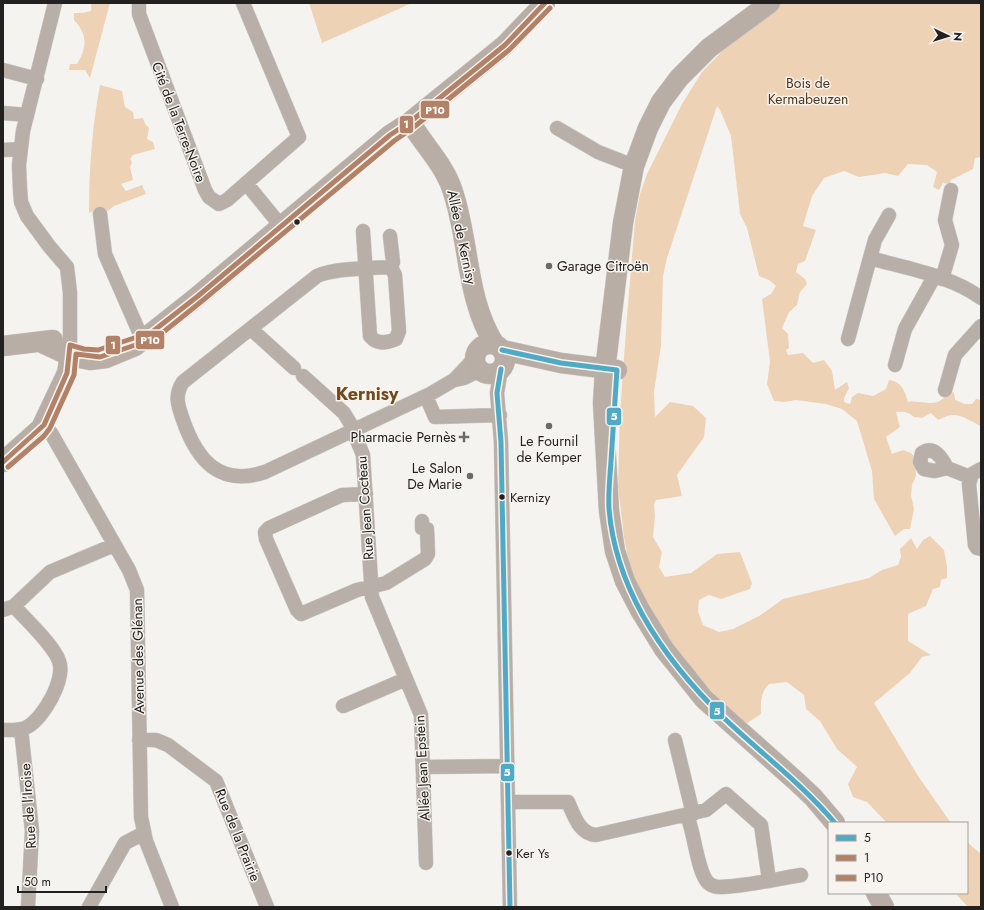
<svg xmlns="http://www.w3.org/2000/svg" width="984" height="910" viewBox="0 0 984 910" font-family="Jost,sans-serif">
<rect width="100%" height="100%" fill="#f5f3f0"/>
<!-- green -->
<path fill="#eed2b6" d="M91,3H110L90,78L85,70H69L70,64H77C87,47 88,35 74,20V13H82L91,11Z
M309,3H412L322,43Z
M769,3H981V157L975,158L973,169L951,180L949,184L943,183L939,190L933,187L937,172L927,165L908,164L898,176L885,173L859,177L844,171L824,178L812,196L803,226L816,230L805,261L798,264L796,272L805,279L807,284L800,292L797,305L789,312L782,328L788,334L789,348L786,350L788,355L803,353L813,363L824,360L832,371L835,390L847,382L849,388L844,398V402L850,404L852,397L858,393L873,396L886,389L889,380C901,381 905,391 908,402C921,399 938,410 946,394L954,392L955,400L965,404H972L976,399L981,400V426C971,422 959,412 947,416C944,417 941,419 938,420L931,413L922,418L914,417C909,412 904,411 896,412L900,427L886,437L892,454L903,450L911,453L915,457L916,476L912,485L911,495L914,509L910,529H904L895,536L874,499L872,471L857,421L842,409L826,404L796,400L784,402L774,401L767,384L770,362L762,299L771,294L776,286L769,280L759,276L747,228L740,214L731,136L720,110L717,106L667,258L663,276L661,346L654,392L655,417L670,402L693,406L706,418L704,437L677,475L682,496L656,500L654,504L655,516L653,537L662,552L659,567L665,577L691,573L717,554L740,552L752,583L750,589L721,599L709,595L699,600L698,611L703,625L719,632L733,629L759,616L783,599L869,578L882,570L898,565L901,557L900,549L911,538L917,549L923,540L930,536L944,550L947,566V578L941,580L940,587L933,589L926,606L908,614V641L931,655L922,657L910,673L874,703L918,776L951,823H887L867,802L853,797L848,784L857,767L837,749L820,721L806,709L804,695L787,682L769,684C760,693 761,702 761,714L747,723L733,714L719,700L678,656L656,620L630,570L624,537L618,486L620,413L627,316L635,221L640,194L647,174L682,104L702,72Z
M100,85L122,91L125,107L133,112L134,119L143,118L145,124L149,128L147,139L153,142L155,149L133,155L130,159L132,162L130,167L133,180L121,184L126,191L142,185L146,194L114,206L108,211L101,208L89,213C89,170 92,128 100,85Z
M967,842L981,854V907H968L955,893H967Z"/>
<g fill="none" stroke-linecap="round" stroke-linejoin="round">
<!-- street casing -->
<g stroke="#cecdcb" stroke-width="15">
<path id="street" d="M55,3L23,131L19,165L20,189L21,202L27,216L49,246L67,267L70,293V356
M139,3V14L205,190L209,197L219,204L227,200L299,137L243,3
M3,70L37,79
M3,113L27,115
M557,128L598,152L634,166
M3,150L20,149
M246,183L281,226
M100,214L105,254L140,334
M363,231L370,336C377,345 387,343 396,339L399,331L395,275L391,267C372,268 333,268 317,276L183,382C174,395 178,406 183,420C197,460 219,487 265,472L430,394L454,380L475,358
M390,236L393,262L391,267
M870,258L875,240L889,215
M942,279L952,245L945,220L951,190
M251,329L294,368
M848,339L870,258C905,268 952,276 981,298
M895,365L905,329L934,277
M501,369L497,393L501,442L510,907
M303,376L344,413L350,423L363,455L372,597L421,715L426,863
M455,380L464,378L480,370
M945,390L955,355L981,326
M429,403L435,417L500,415
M44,425L51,433L129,570L137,590L141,817L146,841L172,907
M947,468C942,458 934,445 922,453L920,462L924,469L935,471L947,468L970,477
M981,469L972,474L969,484L975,545L977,548L981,549
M366,494L342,495L269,528L265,532L266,539L297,610L301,614L357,590L386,583L425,559L428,554L427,529L422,528V521
M3,610L14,606L50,572L114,545
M343,706L406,679
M21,729L32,831L28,907
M3,730C11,730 20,731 27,727C43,719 66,679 59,661C53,644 26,620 14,606
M139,740H156L168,745L216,781L267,907
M675,740L693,814
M424,767L508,766
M508,802H568C574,815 579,834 596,835L706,810L726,794L761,825L769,880
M687,815C694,832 697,867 706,880C708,884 714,887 719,887C743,887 776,879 801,875
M89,907L125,843L144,833"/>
</g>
<!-- secondary casing -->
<g stroke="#cecdcb" stroke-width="21">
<path id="secondary" d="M770,3L709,48L679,78L661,102L648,128L634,166L623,223L605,370L603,403L609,511L615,551L625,581L640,610L664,649L704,699L797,782L813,797L835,823
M410,122C424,145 444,165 452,189C470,240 465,298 495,345
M40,342L70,356L90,360L106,358L135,346L198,296L390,135L410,122L505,45L545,3
M475 359a15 15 0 1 1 30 0a15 15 0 1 1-30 0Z
M3,346L53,340
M502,350L561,363L617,370
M3,462L41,428L67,373L70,356
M876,893L884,907"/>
</g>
<!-- street -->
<use href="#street" stroke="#b8b0a8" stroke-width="14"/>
<!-- secondary -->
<use href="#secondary" stroke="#b8aea5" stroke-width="20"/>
<!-- bus-1 casing -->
<g stroke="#f7f3ee" stroke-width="8">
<path id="bus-1" d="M502,350L561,363L617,370C615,400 613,430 611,461C610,477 608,493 609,509C616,592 667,663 725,719C762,754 802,784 835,823
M501,369L497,393L501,442L510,907"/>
</g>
<!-- bus-2 casing -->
<g stroke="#f7f3ee" stroke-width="8">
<path id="bus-2" d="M3,462L44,425L67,373L70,345L84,349L98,350L152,332L198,296L390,135L410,122L505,45L545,3"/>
</g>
<!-- bus-3 casing -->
<g stroke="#f7f3ee" stroke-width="8">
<path id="bus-3" d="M8,467L44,436L50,428L74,375L76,354L100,357L156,338L202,301L394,141L414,127L509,50L550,8"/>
</g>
<!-- bus-1 -->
<use href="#bus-1" stroke="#51aac5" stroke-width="5"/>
<!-- bus-2 -->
<use href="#bus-2" stroke="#b18168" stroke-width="5"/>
<!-- bus-3 -->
<use href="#bus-3" stroke="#b18168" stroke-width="5"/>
</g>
<!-- markers -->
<g fill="#23211f" stroke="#f7f3ee" stroke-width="1.5">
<circle cx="297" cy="222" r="3.5"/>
<circle cx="502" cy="497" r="3.5"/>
<circle cx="509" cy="853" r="3.5"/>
</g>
<g fill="#6c6a68" stroke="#f7f3ee" stroke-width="1.5">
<circle cx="549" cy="266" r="4"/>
<circle cx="549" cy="426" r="4"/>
<path d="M462 431h4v4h4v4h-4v4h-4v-4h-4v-4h4z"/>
<circle cx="470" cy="476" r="4"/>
</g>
<g text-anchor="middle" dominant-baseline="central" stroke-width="3" stroke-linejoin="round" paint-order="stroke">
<!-- bus labels -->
<g font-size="13" fill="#23211f" stroke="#f7f3ee" text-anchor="start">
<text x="510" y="497">Kernizy</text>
<text x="516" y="853">Ker Ys</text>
</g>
<!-- park labels -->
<g font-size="14" fill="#4f3519" stroke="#f7f3ee">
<text x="808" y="83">Bois de<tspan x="808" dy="16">Kermabeuzen</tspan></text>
</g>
<!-- street labels -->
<g font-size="14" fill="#23211f" stroke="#f7f3ee">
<text transform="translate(179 122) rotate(69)">Cité de la Terre-Noire</text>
<text transform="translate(462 237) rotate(78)">Allée de Kernisy</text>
<text transform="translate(365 508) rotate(-94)">Rue Jean Cocteau</text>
<text transform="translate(138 656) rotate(-91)">Avenue des Glénan</text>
<text transform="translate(422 768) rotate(-93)">Allée Jean Epstein</text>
<text transform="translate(28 806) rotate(-94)">Rue de l'Iroise</text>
<text transform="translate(238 835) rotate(68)">Rue de la Prairie</text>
</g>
<!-- poi labels -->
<g font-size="14" fill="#23211f" stroke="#f7f3ee" text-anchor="end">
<text x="557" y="266" text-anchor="start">Garage Citroën</text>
<text x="456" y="437">Pharmacie Pernès</text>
<text x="549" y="441" text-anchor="middle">Le Fournil<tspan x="549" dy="16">de Kemper</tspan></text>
<text x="462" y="468">Le Salon<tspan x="462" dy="16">De Marie</tspan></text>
</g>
<!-- district labels -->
<g font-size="18" font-weight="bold" fill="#70491c" stroke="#f7f3ee">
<text x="367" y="394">Kernisy</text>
</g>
</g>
<g stroke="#f7f3ee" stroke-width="1.5">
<rect x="420" y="100" width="30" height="19" rx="4" fill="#b18168"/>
<rect x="399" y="115" width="15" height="19" rx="4" fill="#b18168"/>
<rect x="135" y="330" width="30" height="20" rx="4" fill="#b18168"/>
<rect x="105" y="335" width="16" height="20" rx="4" fill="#b18168"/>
<rect x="606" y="407" width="16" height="19" rx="4" fill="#51aac5"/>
<rect x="709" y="701" width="16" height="19" rx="4" fill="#51aac5"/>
<rect x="500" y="763" width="15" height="19" rx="4" fill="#51aac5"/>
</g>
<g font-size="11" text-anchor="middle" font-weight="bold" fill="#fff">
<text x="435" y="114">P10</text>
<text x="406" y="128">1</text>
<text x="150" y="344">P10</text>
<text x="113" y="349">1</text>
<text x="614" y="420">5</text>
<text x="717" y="715">5</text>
<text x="507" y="776">5</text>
</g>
<!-- border -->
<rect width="984" height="910" fill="none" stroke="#23211f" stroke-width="8"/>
<!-- legend -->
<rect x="828" y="822" width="140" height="72" fill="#f7f3ee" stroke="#a29f9b"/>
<rect x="836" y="835" width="20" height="6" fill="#51aac5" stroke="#a29f9b"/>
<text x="864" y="842" font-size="12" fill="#23211f">5</text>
<rect x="836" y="855" width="20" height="6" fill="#b18168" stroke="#a29f9b"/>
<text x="864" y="862" font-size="12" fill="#23211f">1</text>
<rect x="836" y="875" width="20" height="6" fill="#b18168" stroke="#a29f9b"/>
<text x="864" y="882" font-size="12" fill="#23211f">P10</text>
<!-- north arrow -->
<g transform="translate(948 36) rotate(94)" stroke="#f7f3ee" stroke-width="3" paint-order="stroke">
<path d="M0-3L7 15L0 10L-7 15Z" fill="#23211f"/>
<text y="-6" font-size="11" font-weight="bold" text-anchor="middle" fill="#23211f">N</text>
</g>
<!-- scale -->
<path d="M18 886v6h88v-6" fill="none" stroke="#23211f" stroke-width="2"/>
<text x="24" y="886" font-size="12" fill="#23211f" stroke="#f7f3ee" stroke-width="3" paint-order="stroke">50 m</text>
</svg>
